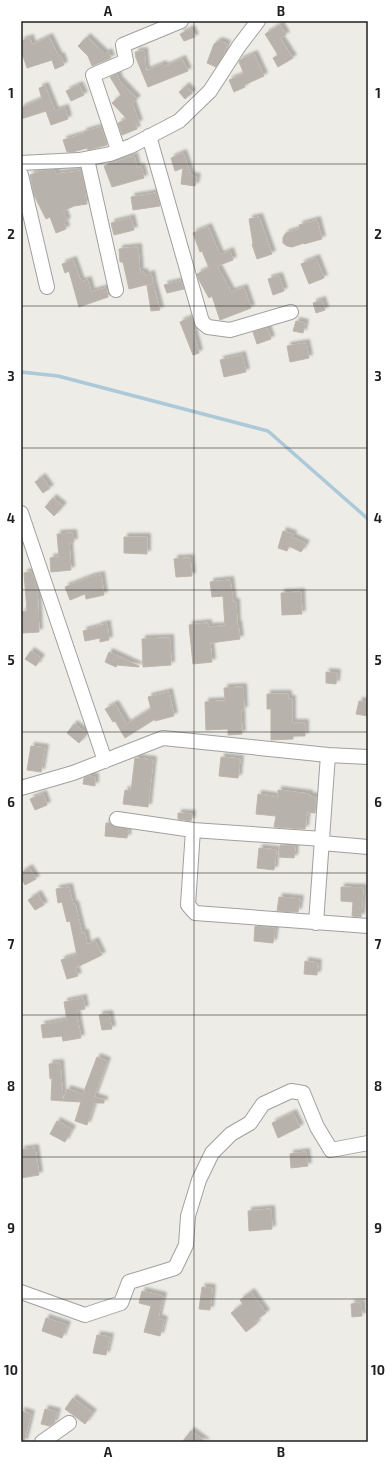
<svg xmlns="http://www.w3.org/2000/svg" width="389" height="1463" viewBox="0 0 389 1463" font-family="'Exo 2',sans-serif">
<defs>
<filter id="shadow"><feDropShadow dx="3.5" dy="-3.5" stdDeviation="1" flood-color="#0004"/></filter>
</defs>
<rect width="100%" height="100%" fill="#eeece6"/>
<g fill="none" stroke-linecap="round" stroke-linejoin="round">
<!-- stream -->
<path stroke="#abc9d8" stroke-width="3.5" d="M21,372L58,376L268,431L368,519"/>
</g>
<!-- building -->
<path fill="#b8b2ac" stroke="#bfb5aa" filter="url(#shadow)" d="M280,25L286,35L280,38L293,58L278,67L273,58L278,55L265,34Z
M191,29L195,37L184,41L180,34Z
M49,37L59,57L61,56L64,65L55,69L52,60L27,68L23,56H21V41L30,38L32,45Z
M87,37L105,54L108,52L111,58L92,66L88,56L78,46Z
M219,41L227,44L223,56L216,67L207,63L214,44Z
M144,51L146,71L163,64L164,67L182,59L188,71L148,87L136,58L135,52Z
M254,54L264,76L244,85L245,87L234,92L229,80L244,74L239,62L240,60Z
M117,74L119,80L137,99L132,103L139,123L135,124L137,129L122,135L118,123L127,119L112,103L121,95L110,77Z
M79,85L84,95L71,101L66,91Z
M45,86L55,111L65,108L68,119L51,125L46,111L21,119V108L42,99L39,88Z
M186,86L192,93L185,99L179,92Z
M101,127L107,145L88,150L87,148L73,152H67L63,140L84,134L83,132Z
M183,153L191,176L197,177L195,186L181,184L183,168L175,171L171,158Z
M134,156L137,168L141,167L144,178L112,187L104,166Z
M44,170H54L56,174L81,171L85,189L87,204L74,206L63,211L67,221L64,222L66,229L56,233L50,217L46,219L34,195L30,175Z
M156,193L160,206L133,210L131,197Z
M259,217L272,254L257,259L252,244H253L249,219Z
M131,218L134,230L114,235L111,223Z
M317,220L322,239L304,244V243L292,247L287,246L283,243V237L286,233L300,229L299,225Z
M208,227L220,255L230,251L233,260L217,266L231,292L244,288L251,308L220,320L212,296L209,298L199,280L197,274L209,268L202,251L200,252L193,233Z
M138,247L140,273L144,272L145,276L151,274L153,283L129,289L123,262H120L119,249Z
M316,258L324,278L309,284L301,264Z
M73,260L81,282L88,280L91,292L106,288L108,297L79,307L69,271L65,273L62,264Z
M279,276L284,291L273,295L268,279Z
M181,281L184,289L167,293L164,285Z
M153,284L160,310L151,311L147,285Z
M322,300L325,310L316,313L313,303Z
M192,317L197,329L193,331L199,353L193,355L180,322Z
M296,321L305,323L303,333L293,331Z
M267,328L271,339L257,344L253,332Z
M306,343L309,358L290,362L287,346Z
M242,355L246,372L224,377L220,360Z
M42,477L50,488L43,493L35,482Z
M53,498L63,506L54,516L45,507Z
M283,531L293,534L292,537L306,544L301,552L289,546L287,551L278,548Z
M73,533L74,542L69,543L71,570L51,572L50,558L59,557L57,534Z
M124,537H147V554L124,553Z
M190,558L192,576L176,577L174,559Z
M32,572L37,587L39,632L23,633L22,612L27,611L24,573Z
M101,575L104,595L86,599L85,594L70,600L65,587L91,577Z
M230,580L233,602H236L237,624H238L240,639L210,643L212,662L193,664L189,625L208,623V627L225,626L223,596L212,597L210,582Z
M301,592L302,614L282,615L281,593Z
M107,624L109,640L100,642V638L85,641L83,631L98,627V626Z
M170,638L171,665L143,667L142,639Z
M31,651L41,658L36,666L25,659Z
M109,652L139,666V667L117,665L116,667L105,662Z
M326,672L337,673L336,684L326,683Z
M243,687L244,710H241L242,734L228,735V729L206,730L205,702L225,701L224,688Z
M169,692L174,716L155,721V719L125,738L115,721L113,722L105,709L115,704L127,724L151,709L148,697Z
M267,694H288V699H292V723H305V736H293V739L271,740V709H267Z
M359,701L368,702V716L356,714Z
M74,724L87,734L79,743L67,733Z
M31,746L45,748L41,772L27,770Z
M221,757L240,759L238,778L219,776Z
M135,758L153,760L148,807L123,804L125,790L131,791Z
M88,776L95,777V786L83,784L84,778Z
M278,790L309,794V796L316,797L315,813L307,812L305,829L274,827L276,816L256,814L258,794L278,797Z
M43,794L47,805L35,810L30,799Z
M178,813L192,814L191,821L178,819Z
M106,823H110L115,827L128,829L127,838L105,836Z
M280,845L295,846L294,858L279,857Z
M259,848L276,850L274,870L257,868Z
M29,868L36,879L25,885L21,878V873Z
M69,887L73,905L75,904L82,933H85L87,945L95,941L102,955L75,968L78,976L67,979L61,960L77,955L70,921L67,922L62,902L58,903L56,889Z
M341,887L363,888L361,917L352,916L353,902L341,901Z
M38,894L44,905L35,910L28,900Z
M279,897L300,899L298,912L277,911Z
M255,926L275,928L273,943L254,941Z
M305,961L318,963L317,975L304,974Z
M83,998L85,1009L76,1011L81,1038L63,1041L62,1036L43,1038L41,1025L67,1020L64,1002Z
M109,1014L112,1029L102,1030L99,1015Z
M97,1057L107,1061L94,1097L104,1100V1103H94L87,1125L75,1121L81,1102L63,1101L67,1089L83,1094Z
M60,1063L63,1101L51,1100L52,1078L50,1079L49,1064Z
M293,1113L300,1127L278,1138L272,1123Z
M57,1121L72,1129L65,1142L50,1134Z
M35,1148L39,1175L21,1178V1150Z
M306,1152L308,1166L291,1168L290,1154Z
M271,1209L272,1229L249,1231L248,1211Z
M202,1287L212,1288L210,1310L199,1309Z
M142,1291L163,1296L158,1318L164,1320L160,1336L144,1332L151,1306L139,1303Z
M251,1292L266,1313L255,1321L257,1323L246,1332L231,1313L243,1304L240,1300Z
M361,1303L362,1316L352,1317L351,1304Z
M46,1318L67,1325L62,1338L42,1331Z
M97,1335L110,1337L106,1355L93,1353Z
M73,1398L93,1413L85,1424L65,1409Z
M45,1409L57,1412L54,1423L50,1426L41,1424Z
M21,1411L31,1414L24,1442H21Z
M191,1431L206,1442H182Z"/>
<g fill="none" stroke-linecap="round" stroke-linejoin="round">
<!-- minor casing -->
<g stroke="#a0a0a0" stroke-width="16">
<path id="minor" d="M149,136L202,322L208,327L230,330L291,312
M118,150L93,75L126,61L123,45L181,21
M87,159L116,290
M21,163L79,160L110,154L131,146L179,121L210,91L239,46L258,21
M21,175L47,287
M21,513L105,761
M21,788L73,773L163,738L328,755L368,757
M117,819L193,830L323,839
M193,830L188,905L195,913L368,926
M322,843L368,847
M316,923L328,755
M21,1292L85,1315L121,1303L129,1282L175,1268L186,1245L188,1216L199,1180L212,1153L231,1134L250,1123L263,1104L291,1091L303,1093L317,1127L331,1150L368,1143
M42,1442L69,1423"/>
</g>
<!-- minor -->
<use href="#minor" stroke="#fff" stroke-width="14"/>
</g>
<!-- grid -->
<path fill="none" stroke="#1f1f1f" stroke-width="1" stroke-opacity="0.55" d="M194,21V1442M21,164H368M21,306H368M21,448H368M21,590H368M21,732H368M21,873H368M21,1015H368M21,1157H368M21,1299H368"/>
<!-- border -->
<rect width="389" height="1463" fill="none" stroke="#ffffff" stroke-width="44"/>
<rect x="22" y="22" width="345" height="1419" fill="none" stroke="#1f1f1f" stroke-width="1.5"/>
<g font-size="13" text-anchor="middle" font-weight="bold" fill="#1f1f1f">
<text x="108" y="16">A</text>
<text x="281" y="16">B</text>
<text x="11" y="98">1</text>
<text x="378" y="98">1</text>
<text x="11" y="239">2</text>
<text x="378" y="239">2</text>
<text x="11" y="381">3</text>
<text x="378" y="381">3</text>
<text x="11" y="523">4</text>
<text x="378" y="523">4</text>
<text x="11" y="665">5</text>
<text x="378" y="665">5</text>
<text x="11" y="807">6</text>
<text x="378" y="807">6</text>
<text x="11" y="949">7</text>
<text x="378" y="949">7</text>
<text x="11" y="1091">8</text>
<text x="378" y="1091">8</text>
<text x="11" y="1233">9</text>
<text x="378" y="1233">9</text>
<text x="11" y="1375">10</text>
<text x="378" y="1375">10</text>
<text x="108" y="1457">A</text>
<text x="281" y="1457">B</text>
</g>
</svg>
